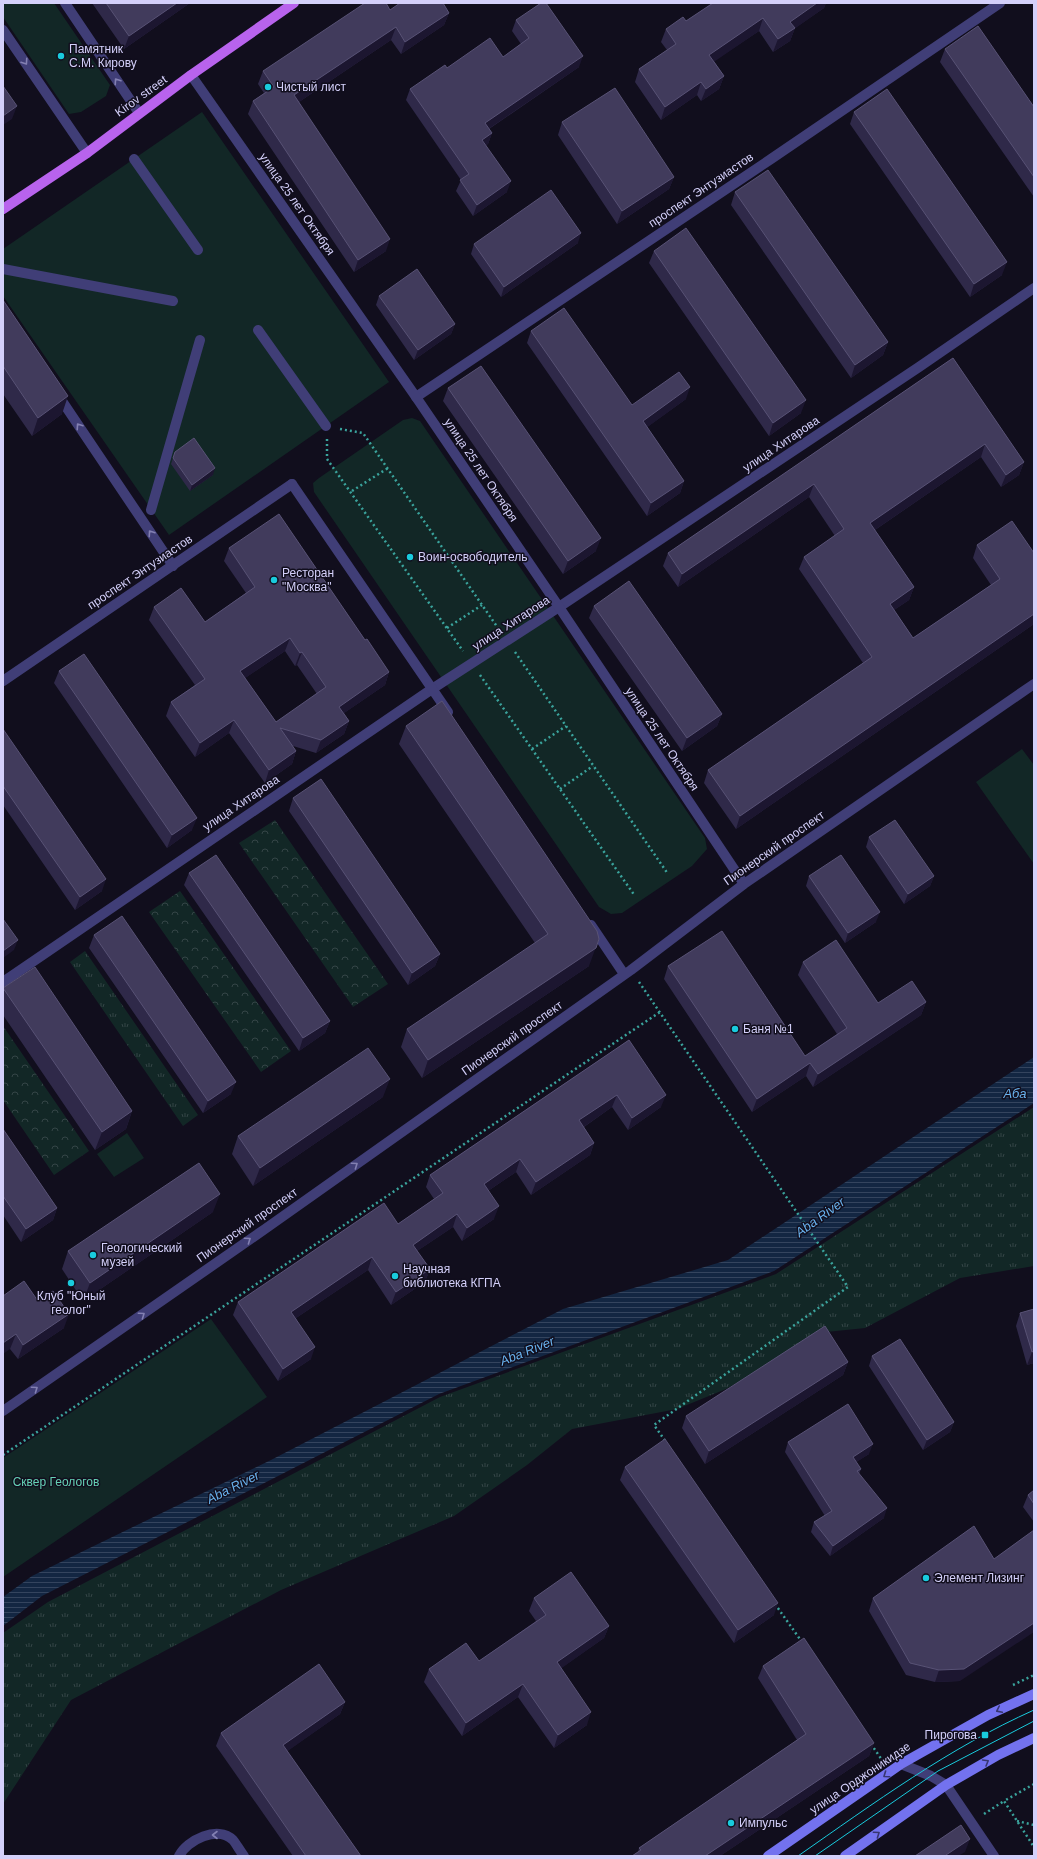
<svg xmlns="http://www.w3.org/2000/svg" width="1037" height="1859" viewBox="0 0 1037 1859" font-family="Arial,sans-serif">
<defs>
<pattern id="grass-tufts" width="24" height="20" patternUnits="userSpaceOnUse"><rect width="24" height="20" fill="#122726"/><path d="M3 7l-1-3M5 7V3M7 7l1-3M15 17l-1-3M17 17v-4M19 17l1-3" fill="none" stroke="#344546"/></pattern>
<pattern id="forest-crowns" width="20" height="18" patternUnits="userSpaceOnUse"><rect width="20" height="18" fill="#122726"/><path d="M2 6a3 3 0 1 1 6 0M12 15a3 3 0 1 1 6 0" fill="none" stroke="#344546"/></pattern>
<pattern id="water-rules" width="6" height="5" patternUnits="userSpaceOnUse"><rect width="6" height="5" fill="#132642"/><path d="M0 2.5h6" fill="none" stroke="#34445e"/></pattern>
</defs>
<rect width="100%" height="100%" fill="#110e1d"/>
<!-- grass -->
<path fill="url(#grass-tufts)" d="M85,951L198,1115L183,1126L70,962Z
M1034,1107V1266L960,1278L865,1328L826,1332L726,1389L677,1409L572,1429L527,1465L454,1516L281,1590L71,1700L3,1804V1633L48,1602L440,1397L776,1274Z"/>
<!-- forest -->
<path fill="url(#forest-crowns)" d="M275,820L388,984L353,1007L239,843Z
M180,891L291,1051L261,1072L149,912Z
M3,1026L89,1151L54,1175L3,1100Z"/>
<!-- park -->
<path fill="#122726" d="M3,3H54L110,85L106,96L81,112L69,114L3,17Z
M202,112L389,382L169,535L3,296V249Z
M412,418L420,421L705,838L707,849L692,866L622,913L611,914L599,907L314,492L313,483L319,478L403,420Z
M1022,749L1034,765V864L976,782Z
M127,1133L144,1158L114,1177L97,1154Z
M211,1319L267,1397L3,1577V1458Z"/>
<!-- water -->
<path fill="url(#water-rules)" d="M1034,1057V1103L774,1271L439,1394L42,1596L3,1626V1597L32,1576L271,1460L563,1309L728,1260Z"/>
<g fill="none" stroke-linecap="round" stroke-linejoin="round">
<!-- path -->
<path stroke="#3aa39c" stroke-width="2.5" stroke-dasharray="2 3" stroke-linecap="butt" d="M340,429L363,433L498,628
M327,439V459L463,651
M352,491L388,468
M447,628L482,605
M515,652L668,874
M480,675L635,896
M532,749L566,726
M560,789L593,766
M639,982L848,1287L654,1425L666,1442
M3,1455L660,1012
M775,1604L802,1642
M1013,1685L1034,1675
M871,1744L882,1760
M1034,1784L1004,1801L1034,1847
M984,1814L1004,1801
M1017,1821L1034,1825"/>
<!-- service -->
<path stroke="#403e77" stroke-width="10" d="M58,395L173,566"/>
<!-- pedestrian -->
<path stroke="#403e77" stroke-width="10" d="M134,159L198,250
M3,269L173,301
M258,330L326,426
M151,510L200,340
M432,689L559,607"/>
<!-- minor -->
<path stroke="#403e77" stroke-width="10" d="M65,3L139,113
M3,30L87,153
M416,397L771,159L1000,3
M559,607L919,367L1034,288
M3,681L292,484
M3,982L432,689
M179,1856C187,1840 218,1825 233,1840C237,1845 240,1851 244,1856"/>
<!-- tertiary -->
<path stroke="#403e77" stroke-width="10" d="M191,75L416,397L559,607L744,884
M292,484L448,712
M591,925L624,974
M3,1411L265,1229L631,970L744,884L1034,684
M901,1764L931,1776L946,1785L994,1856"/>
<!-- secondary -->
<path stroke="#7372ef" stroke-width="10" d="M768,1856L901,1764L988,1715L1034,1694
M845,1856L946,1785L998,1755L1034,1738"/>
<!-- primary -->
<path stroke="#b863ed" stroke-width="10" d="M3,209L87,153L191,75L294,3"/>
<!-- tram -->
<path stroke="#19cbdd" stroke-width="1" d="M798,1856C874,1803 949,1748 1034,1710
M815,1856L938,1771L1034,1721"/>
</g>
<!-- wall -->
<path fill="#2f2949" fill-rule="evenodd" d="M92,3H190L124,49Z
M713,3H826L824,8L795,28L790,41L773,52L759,31L714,61L724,76L719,89L701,101L697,95L661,120L635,82L639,69L667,50L661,42L666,29L686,21Z
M390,10L449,13L444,25L401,54L391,40L299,102L386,251L354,272L248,114L253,101L264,93L258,84L263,71Z
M516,20L579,67L489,129L492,133L488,144L486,145L507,192L473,216L456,191L461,180L406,100L410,89L447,68L503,57L521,44L512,31Z
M945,49L1034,107V197L940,62Z
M854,112L1002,275L970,297L850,124Z
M562,122L674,177L669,189L617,224L558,135Z
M735,192L888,342L883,355L851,378L731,205Z
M578,243L501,297L471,254L474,244Z
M654,251L801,413L769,436L649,263Z
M379,296L455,324L451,334L414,360L376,305Z
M3,300L62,414L32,436L3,394Z
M531,331L632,405L686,399L647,427L684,481L680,493L647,516L527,343Z
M953,358L1024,462L1019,475L1001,487L981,457L875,530L914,587L909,600L894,610L913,638L991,585L973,558L977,545L1034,553V624L736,829L704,783L708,770L863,663L799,569L804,557L835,536L809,497L678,587L663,566L668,553Z
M448,388L596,551L563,574L443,401Z
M175,452L213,475L190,491L171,464Z
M229,548L365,640L389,672L385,685L344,713L349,721L344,734L316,753L293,746L296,751L292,764L265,783L229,733L195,757L166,716L171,702L195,685L149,620L154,607L205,622L246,593L224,561ZM285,651L295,666L297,665L317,694L276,722L245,678Z
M594,606L722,714L717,726L682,751L589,618Z
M59,671L192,830L167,848L54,683Z
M406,726L589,966L422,1078L401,1047L407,1029L535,943L399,744Z
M3,729L102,891L75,910L3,805Z
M293,798L440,954L435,966L408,985L289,811Z
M869,837L934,876L930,886L904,904L866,847Z
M189,873L330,1021L325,1033L299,1051L184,885Z
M809,876L876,922L845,943L806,886Z
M94,935L231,1094L203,1113L89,948Z
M803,962L878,1003L926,1002L921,1015L813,1087L806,1076L752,1112L664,979L668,966L805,1056L837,1034L798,975Z
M3,988L132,1111L126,1129L95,1150L3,1015Z
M629,1040L661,1107L628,1130L612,1107L584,1127L594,1143L590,1155L531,1195L516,1172L488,1191L494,1219L462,1241L453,1227L417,1251L430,1269L425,1282L391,1305L368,1270L296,1318L311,1359L278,1381L233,1315L238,1302L398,1224L434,1199L426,1187L430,1175Z
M383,1097L253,1186L232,1154L238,1136Z
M3,1129L57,1208L53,1220L21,1242L3,1215Z
M213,1212L83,1301L62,1269L68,1251Z
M3,1296L38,1301L64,1328L18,1359L10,1349Z
M1034,1309V1363L1027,1365L1016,1326L1020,1313Z
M872,1356L954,1422L950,1432L923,1450L869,1366Z
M848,1362L843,1375L705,1464L682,1428L686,1416Z
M788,1442L869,1454L856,1462L861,1469L859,1474L884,1518L830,1556L811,1532L814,1522L825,1516L785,1452Z
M625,1467L774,1615L734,1643L620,1480Z
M1034,1490V1522L1023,1507L1028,1495Z
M534,1598L609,1626L604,1638L561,1668L587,1725L554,1748L518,1697L462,1736L424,1682L429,1669L479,1661L536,1621L529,1611Z
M873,1598L960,1681L935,1682L906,1675L869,1611Z
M763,1666L874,1743L869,1756L720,1856H632L638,1852L639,1848L797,1740L758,1678Z
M345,1702L340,1714L287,1751L361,1856H293L216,1746L221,1733Z"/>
<!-- shaded-wall -->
<path fill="#1c1630" d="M177,3H190L124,49L129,36Z
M817,3H826L824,8L790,32L795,28L790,41L773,52L778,39L790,22Z
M449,13L444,25L401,54L405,42Z
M763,18L759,31L705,68L709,55Z
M396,27L391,40L290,108L294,95Z
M583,56L579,67L481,134L485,123Z
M724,76L719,89L701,101L706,89Z
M701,82L697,95L661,120L665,107Z
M17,106L12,119L3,125V116Z
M492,133L488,144L478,151L482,140Z
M674,177L669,189L617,224L622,211Z
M511,181L507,192L473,216L477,205Z
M581,233L578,243L501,297L504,287Z
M390,239L386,251L354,272L358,260Z
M1007,262L1002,275L970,297L974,284Z
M455,324L451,334L414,360L418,350Z
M888,342L883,355L851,378L855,365Z
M690,387L686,399L638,434L643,421Z
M68,396L62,414L32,436L38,418Z
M806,400L801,413L769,436L773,423Z
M985,444L981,457L866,536L870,523Z
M1024,462L1019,475L1001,487L1006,475Z
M215,468L213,475L190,491L192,485Z
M684,481L680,493L647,516L651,503Z
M814,484L809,497L678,587L682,574Z
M601,538L596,551L563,574L568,561Z
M914,587L909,600L885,616L890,604Z
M1034,614V624L736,829L740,816Z
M290,638L285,651L235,685L240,671Z
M302,652L297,665L295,666L300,653Z
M389,672L385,685L334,720L339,707Z
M722,714L717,726L682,751L687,738Z
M234,720L229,733L195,757L200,743Z
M349,721L344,734L316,753L321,740Z
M296,751L292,764L265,783L269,770Z
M197,818L192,830L167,848L172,835Z
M934,876L930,886L904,904L908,894Z
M106,879L102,891L75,910L80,897Z
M880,912L876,922L845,943L848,933Z
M599,939L589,966L422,1078L428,1060Z
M18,940L14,950L3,958V951Z
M440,954L435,966L408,985L412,973Z
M926,1002L921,1015L813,1087L818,1074Z
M330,1021L325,1033L299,1051L303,1038Z
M810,1063L806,1076L752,1112L757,1099Z
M390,1079L383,1097L253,1186L260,1168Z
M236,1082L231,1094L203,1113L208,1101Z
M617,1095L612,1107L575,1133L579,1120Z
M666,1095L661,1107L628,1130L632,1118Z
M132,1111L126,1129L95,1150L102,1132Z
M594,1143L590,1155L531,1195L536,1182Z
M520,1159L516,1172L479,1197L484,1184Z
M220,1194L213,1212L83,1301L90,1283Z
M499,1206L494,1219L462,1241L467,1228Z
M57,1208L53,1220L21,1242L26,1229Z
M457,1214L453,1227L408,1257L413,1245Z
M372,1257L368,1270L287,1324L291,1312Z
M430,1269L425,1282L391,1305L396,1292Z
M69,1314L64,1328L18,1359L23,1345Z
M16,1334L10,1349L3,1354V1343Z
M315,1347L311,1359L278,1381L283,1369Z
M1034,1351V1363L1027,1365L1032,1352Z
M848,1362L843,1375L705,1464L709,1451Z
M954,1422L950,1432L923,1450L927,1440Z
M873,1444L869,1454L849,1467L853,1457Z
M887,1508L884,1518L830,1556L833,1546Z
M778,1603L774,1615L734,1643L738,1630Z
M1034,1623V1632L960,1681L935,1682L939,1670Z
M609,1626L604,1638L552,1675L557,1662Z
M523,1684L518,1697L462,1736L466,1723Z
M345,1702L340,1714L278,1758L283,1745Z
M591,1712L587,1725L554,1748L558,1735Z
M874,1743L869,1756L720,1856H705Z
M970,1839L965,1852L958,1856H945L946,1855Z"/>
<!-- building -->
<path fill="#413b5c" stroke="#585275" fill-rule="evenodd" d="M106,3H177L129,36Z
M365,3H386L390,10L400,3H443L449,13L405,42L396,27L294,95L390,239L358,260L253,101L274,87L263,71Z
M541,3H546L583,56L485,123L492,133L482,140L511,181L477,205L460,180L469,174L410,89L445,65L447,68L490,38L503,57L529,38L516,20Z
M713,3H817L790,22L795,28L778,39L763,18L709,55L724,76L706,89L701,82L665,107L639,69L676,44L666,29L683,17L686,21Z
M978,26L1034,107V177L945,49Z
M3,86L17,106L3,116Z
M615,88L674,177L622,211L562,122Z
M887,89L1007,262L974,284L854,112Z
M768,170L888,342L855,365L735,192Z
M551,190L581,233L504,287L474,244Z
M686,228L806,400L773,423L654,251Z
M417,269L455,324L418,350L379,296Z
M3,300L68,396L38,418L3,366Z
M564,308L632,405L679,372L690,387L643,421L684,481L651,503L531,331Z
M953,358L1024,462L1006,475L985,444L870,523L914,587L890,604L913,638L1000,579L977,545L1012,521L1034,553V614L740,816L708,770L872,657L804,557L844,529L814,484L682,574L668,553Z
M481,366L601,538L568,561L448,388Z
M194,438L215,468L192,485L173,458L175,452Z
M279,514L365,640L367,639L389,672L339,707L349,721L321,740L280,728L296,751L269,770L234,720L200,743L171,702L205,679L154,607L181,588L205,622L255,587L229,548ZM290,638L300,653L302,652L326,687L276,722L240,671Z
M629,581L722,714L687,738L594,606Z
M84,654L197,818L172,835L59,671Z
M442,701L597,931L599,939L596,948L428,1060L407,1029L548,934L406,726Z
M3,729L106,879L80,897L3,786Z
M321,779L440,954L412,973L293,798Z
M895,820L934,876L908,894L869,837Z
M216,855L330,1021L303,1038L189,873Z
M841,855L880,912L848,933L809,876Z
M122,916L236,1082L208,1101L94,935Z
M3,919L18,940L3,951Z
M722,931L805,1056L847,1028L803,962L836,940L878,1003L912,981L926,1002L818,1074L810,1063L757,1099L668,966Z
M35,967L132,1111L102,1132L3,988Z
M629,1040L666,1095L632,1118L617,1095L579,1120L594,1143L536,1182L520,1159L484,1184L499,1206L467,1228L457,1214L413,1245L430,1269L396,1292L372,1257L291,1312L315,1347L283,1369L238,1302L384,1203L398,1224L443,1193L430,1175Z
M368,1048L390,1079L260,1168L238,1136Z
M3,1129L57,1208L26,1229L3,1196Z
M199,1163L220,1194L90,1283L68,1251Z
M24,1281L38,1301L53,1291L69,1314L23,1345L16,1334L3,1343V1296Z
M1034,1309V1351L1032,1352L1020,1313Z
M825,1326L848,1362L709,1451L686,1416Z
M900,1339L954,1422L927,1440L872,1356Z
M848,1404L873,1444L853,1457L861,1469L857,1471L887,1508L833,1546L814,1522L832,1511L788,1442Z
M665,1439L778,1603L738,1630L625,1467Z
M1034,1490V1504L1028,1495Z
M974,1526L994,1559L1034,1530V1623L964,1669L939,1670L910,1663L873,1598Z
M571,1572L609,1626L557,1662L591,1712L558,1735L523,1684L466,1723L429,1669L466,1643L479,1661L546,1615L534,1598Z
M804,1638L874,1743L705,1856H632L641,1850L639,1848L806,1734L763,1666Z
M319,1664L345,1702L283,1745L361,1856H306L221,1733Z
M961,1825L970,1839L946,1855L947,1856H915Z"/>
<!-- one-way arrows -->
<defs><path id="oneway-chevron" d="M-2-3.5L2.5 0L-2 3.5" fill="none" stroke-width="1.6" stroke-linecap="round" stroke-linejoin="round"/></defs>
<g stroke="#8380b2">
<use href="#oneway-chevron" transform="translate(25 62) rotate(56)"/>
<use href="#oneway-chevron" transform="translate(117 81) rotate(-124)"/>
<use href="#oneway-chevron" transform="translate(79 426) rotate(-124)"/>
<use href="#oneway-chevron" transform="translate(151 533) rotate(-124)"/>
<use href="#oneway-chevron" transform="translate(355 1165) rotate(-35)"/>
<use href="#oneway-chevron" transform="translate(248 1240) rotate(-35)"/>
<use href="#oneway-chevron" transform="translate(142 1315) rotate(-35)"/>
<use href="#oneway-chevron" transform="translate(35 1389) rotate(-35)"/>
<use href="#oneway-chevron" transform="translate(215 1835) rotate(-180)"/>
</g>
<g stroke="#383671">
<use href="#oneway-chevron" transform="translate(999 1710) rotate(154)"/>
<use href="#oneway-chevron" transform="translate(986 1762) rotate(-30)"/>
<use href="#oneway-chevron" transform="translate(886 1775) rotate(145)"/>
<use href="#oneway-chevron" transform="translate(877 1834) rotate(-35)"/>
</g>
<!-- markers -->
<g fill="#19cbdd" stroke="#110e1d" stroke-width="1.5">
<circle cx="61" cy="56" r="4"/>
<circle cx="268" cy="87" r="4"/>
<circle cx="410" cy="557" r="4"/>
<circle cx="274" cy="580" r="4"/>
<circle cx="735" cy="1029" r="4"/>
<circle cx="93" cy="1255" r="4"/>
<circle cx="395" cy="1276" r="4"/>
<circle cx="71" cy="1283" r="4"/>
<circle cx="926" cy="1578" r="4"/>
<rect x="981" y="1731" width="8" height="8" rx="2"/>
<circle cx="731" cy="1823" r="4"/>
</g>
<g text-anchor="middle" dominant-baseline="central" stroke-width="3" stroke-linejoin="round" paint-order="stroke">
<!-- poi labels -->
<g font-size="12" fill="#d4d0fa" stroke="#110e1d" text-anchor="start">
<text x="69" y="49">Памятник<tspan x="69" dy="14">С.М. Кирову</tspan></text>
<text x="276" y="87">Чистый лист</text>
<text x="418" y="557">Воин-освободитель</text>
<text x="282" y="573">Ресторан<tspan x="282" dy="14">"Москва"</tspan></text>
<text x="743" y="1029">Баня №1</text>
<text x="101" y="1248">Геологический<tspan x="101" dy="14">музей</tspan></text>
<text x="403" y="1269">Научная<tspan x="403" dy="14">библиотека КГПА</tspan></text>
<text x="71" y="1296" text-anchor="middle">Клуб "Юный<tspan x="71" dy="14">геолог"</tspan></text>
<text x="934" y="1578">Элемент Лизинг</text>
<text x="977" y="1735" text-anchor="end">Пирогова</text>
<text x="739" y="1823">Импульс</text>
</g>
<!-- street labels -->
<g font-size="12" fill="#d4d0fa" stroke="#110e1d">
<text transform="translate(141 96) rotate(-36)">Kirov street</text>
<text transform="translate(701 190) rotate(-34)">проспект Энтузиастов</text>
<text transform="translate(297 204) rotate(55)">улица 25 лет Октября</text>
<text transform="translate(781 444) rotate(-34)">улица Хитарова</text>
<text transform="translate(481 470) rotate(56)">улица 25 лет Октября</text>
<text transform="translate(140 572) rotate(-34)">проспект Энтузиастов</text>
<text transform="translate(511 623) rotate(-33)">улица Хитарова</text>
<text transform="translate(662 739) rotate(56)">улица 25 лет Октября</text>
<text transform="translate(241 803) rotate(-34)">улица Хитарова</text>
<text transform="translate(774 848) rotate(-35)">Пионерский проспект</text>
<text transform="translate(512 1038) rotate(-35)">Пионерский проспект</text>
<text transform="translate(247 1225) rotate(-35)">Пионерский проспект</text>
<text transform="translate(860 1778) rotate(-34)">улица Орджоникидзе</text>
</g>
<!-- park labels -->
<g font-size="12" fill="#65d1b5" stroke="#110e1d">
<text x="56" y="1482">Сквер Геологов</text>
</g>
<!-- water labels -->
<g font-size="13" font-style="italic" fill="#69b2ee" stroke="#110e1d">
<text x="1015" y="1093">Аба</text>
<text transform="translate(820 1217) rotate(-36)">Aba River</text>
<text transform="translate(527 1351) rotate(-22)">Aba River</text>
<text transform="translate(233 1487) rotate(-27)">Aba River</text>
</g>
</g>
<!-- border -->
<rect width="1037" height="1859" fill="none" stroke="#d4d0fa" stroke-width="8"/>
</svg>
